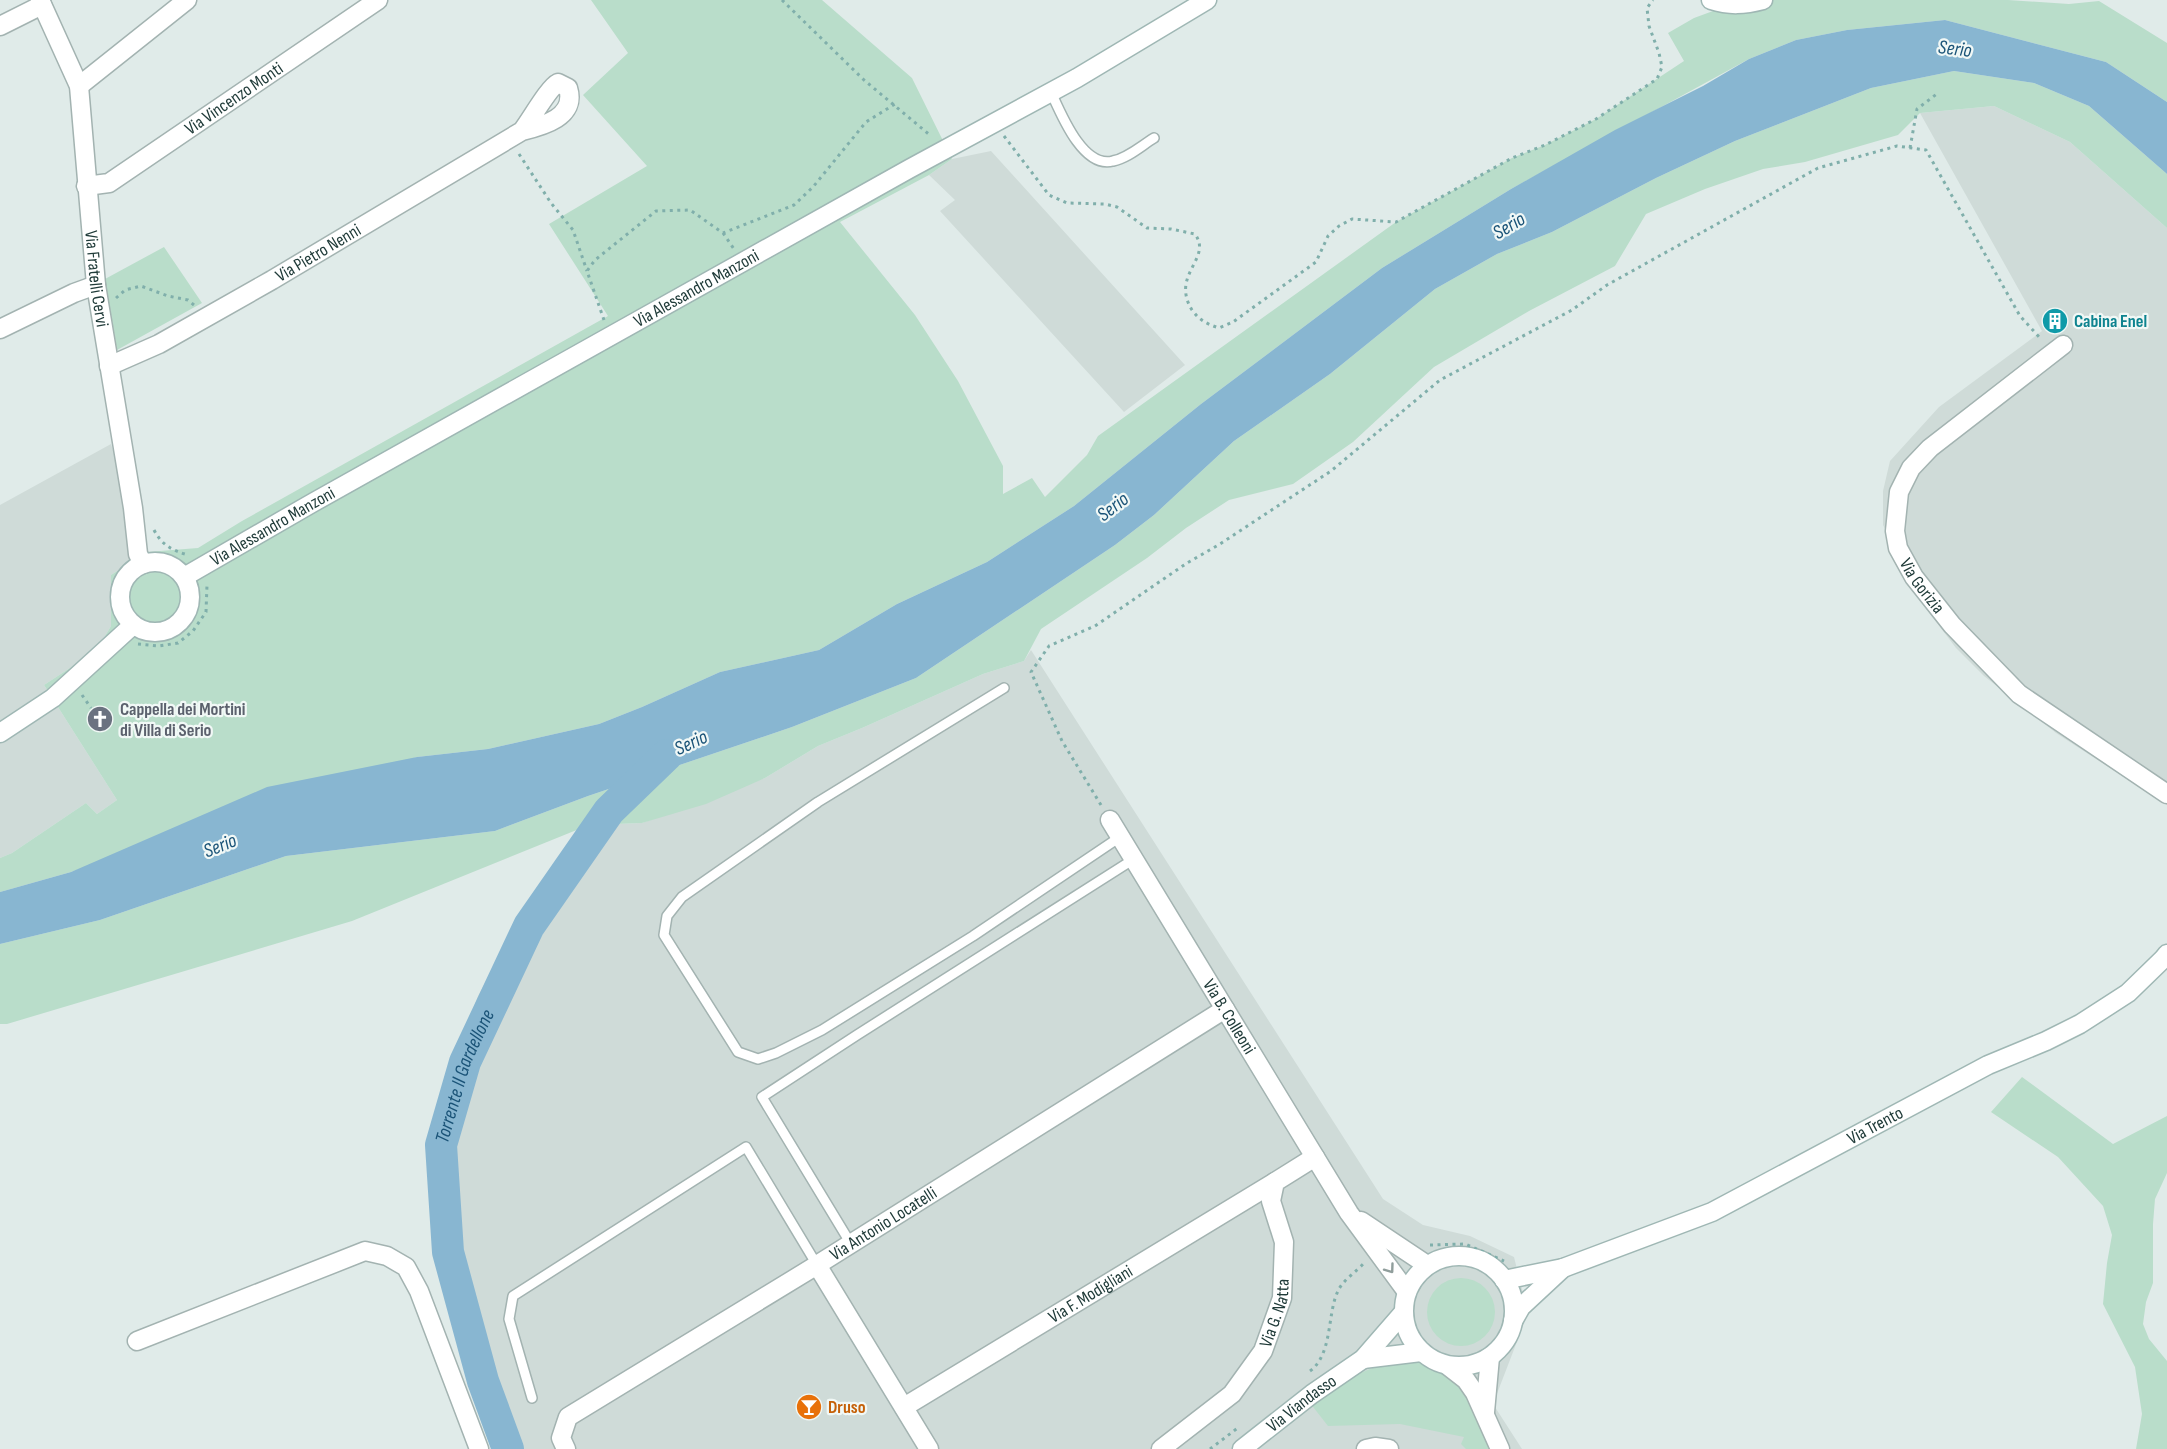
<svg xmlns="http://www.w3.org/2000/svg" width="2167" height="1449" viewBox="0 0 2167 1449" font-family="'Sofia Sans Condensed',sans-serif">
<rect width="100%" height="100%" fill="#e0ebe9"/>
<!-- built -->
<path fill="#cfdbd8" d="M1994,106L2070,142L2167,228V805L2056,733L1984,676L1956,648L1918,598L1904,565L1883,525V491L1890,461L1939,407L2042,331L1920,113Z
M991,151L1185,365L1124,412L940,211L955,200L929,175L952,159Z
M111,444L147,552L111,575V626L96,651L44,685L117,800L97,814L86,803L12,853L0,858V505Z
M1031,650L1383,1199L1423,1225L1470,1236L1514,1257L1528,1313L1493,1404L1522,1449H508L489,1403L456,1299L435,1169L441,1096L478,996L530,898L590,825L642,823L765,778L818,746L862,728L983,674L1024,661Z"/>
<!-- green -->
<path fill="#b9ddca" d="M591,0H822L912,78L952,159L929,175L840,222L915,315L958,381L1003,466V494L1032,478L1045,497L1087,455L1098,436L1396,222L1512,158L1545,145L1596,119L1684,61L1668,33L1694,18L1743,0H2008L2069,4L2099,1L2167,43V102L2106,62L1945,20L1847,30L1796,40L1749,59L1511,189L1382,268L1201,404L1074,506L987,562L897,604L819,650L720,672L642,707L599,724L488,749L417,757L71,872L0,892V858L12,853L86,803L97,814L117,800L44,685L96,651L111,626V575L147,552L198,548L242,521L608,316L549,224L647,166L583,95L628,53Z
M1954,71L2034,83L2089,106L2167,174V228L2070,142L1994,106L1920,113L1898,135L1805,162L1763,169L1705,189L1646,214L1615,266L1529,311L1434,367L1353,442L1293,484L1229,500L1186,528L1147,558L1041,629L1024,661L983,674L862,728L818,746L765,778L706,804L642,823L589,825L352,921L7,1024H0V944L100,920L286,856L495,831L588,796L792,727L916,678L1115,545L1154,515L1234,441L1330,374L1435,289L1497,254L1552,232L1656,178L1735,141L1871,88Z
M164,247L202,303L117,350L105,279Z
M2022,1077L2113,1144L2167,1116V1173L2155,1199L2153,1224V1283L2146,1302L2143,1324L2149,1339L2167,1361V1449H2136L2142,1414L2135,1367L2103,1304L2107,1263L2112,1235L2103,1206L2058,1157L1991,1112Z
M1427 1312a34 34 0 1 1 68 0a34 34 0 1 1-68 0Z
M1404,1359L1424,1362L1465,1382L1490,1449H1466L1461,1444L1464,1437L1400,1424L1328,1426L1310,1403C1344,1380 1364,1368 1404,1359Z"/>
<!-- water -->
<path fill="#88b6d1" d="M1945,20L2106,62L2167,102V174L2089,106L2034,83L1954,71L1871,88L1735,141L1656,178L1552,232L1497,254L1435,289L1330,374L1234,441L1154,515L1115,545L916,678L792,727L588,796L495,831L286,856L100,920L0,944V892L71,872L267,787L417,757L488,749L599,724L642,707L720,672L819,650L897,604L987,562L1074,506L1201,404L1382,268L1511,189L1615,130L1703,86L1749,59L1796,40L1847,30Z"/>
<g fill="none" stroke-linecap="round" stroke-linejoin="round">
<!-- river -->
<path stroke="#88b6d1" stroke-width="32" id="s1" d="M508,1449L483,1381L448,1252L441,1145L465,1062L529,926L609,811L667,755"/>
<!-- lane casing -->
<g stroke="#a3b3b1" stroke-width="12">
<path id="lane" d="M1051,92C1061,114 1083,169 1113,161C1128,158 1141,146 1154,138
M1004,688L818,802L682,897L667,916L664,935L738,1052L758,1059L776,1053L822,1030L973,936L1120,837
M851,1244L762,1097L857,1035L1134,859
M532,1398L509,1319L513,1296L746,1147L817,1265"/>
</g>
<!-- street casing -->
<g stroke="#a3b3b1" stroke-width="21">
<g id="street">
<path id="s2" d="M40,0L79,86L96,285L133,508L138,554L143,564"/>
<path d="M0,26L42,5"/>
<path d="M79,86L187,0"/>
<path id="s3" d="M86,186L109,183L378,0"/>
<path d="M0,329L74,293L96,285"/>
<path id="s4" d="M2063,345L1930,448L1911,468L1899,492L1895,531L1898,548L1914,577L1952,625L2019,694L2167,794"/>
<path id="s5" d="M109,366L159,344L272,280L522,131C543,126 577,117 568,88L558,83C549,87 530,121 522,131"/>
<path id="s6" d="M1110,820L1349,1213L1407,1292"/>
<path d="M1361,1221L1427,1265"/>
<path d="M817,1265L929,1449"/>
<path d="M137,1341L365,1251L387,1256L406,1267L419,1291L479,1449"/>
<path d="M1448,1366L1466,1380L1475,1393L1500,1449"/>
<path id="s7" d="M904,1407L1275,1182"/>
<path d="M1485,1412L1490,1357"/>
<path id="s8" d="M566,1449L561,1438L568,1417L817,1265L1225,1009"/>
<path id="s9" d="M1161,1449L1232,1394L1263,1351L1282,1298L1284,1242L1271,1201L1275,1182L1315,1157"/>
<path d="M1366,1449L1375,1447L1389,1449"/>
</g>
</g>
<!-- secondary casing -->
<g stroke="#9fb7b4" stroke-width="21">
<g id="secondary">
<path d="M1711,0C1730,6 1744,5 1763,0"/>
<circle cx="155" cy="597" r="35"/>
<path id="s10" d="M184,577L314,502L909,169L1077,78L1207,0"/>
<path d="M0,733L53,698L133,625"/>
<circle cx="1459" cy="1311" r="55"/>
<path id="s11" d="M1504,1280L1563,1268L1712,1212L1988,1065L2046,1041L2080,1024L2128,993L2163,959L2167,954"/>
<path d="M1513,1321L1521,1307L1563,1268"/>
<path d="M1363,1359L1421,1352"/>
<path id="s12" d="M1242,1449L1312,1394L1363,1359L1403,1313"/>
</g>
</g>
<!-- path -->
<path stroke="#80afab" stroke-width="3" stroke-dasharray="3 4.5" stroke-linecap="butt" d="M782,0L864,80L931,136
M1004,136L1049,195L1067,203L1105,204L1117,207L1147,228L1171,229L1195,234C1213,259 1170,274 1192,310C1199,320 1207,324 1219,328L1233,322L1316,262L1328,236L1339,226L1352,219L1396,222L1512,158L1545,145L1596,119L1657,79L1662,67L1659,53L1649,26L1647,8L1653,0
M1910,148L1917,109L1938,93
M519,154L551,203L573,230L587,271
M723,233L734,249
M116,298L125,290L141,286L168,296L188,300L194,305
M604,320L587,271L595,260L656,211L690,210L723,233L794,205L813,187L866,122L895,104
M154,530C162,545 171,550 188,555
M138,644L159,646L178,643L193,631L206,612L207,585
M82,695L91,708
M1101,805L1062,741L1031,672L1049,646L1095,626L1187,563L1220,544L1331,471L1440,380L1572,310L1607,285L1818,168L1897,146L1926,150L2020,316L2041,339
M1430,1245L1465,1244L1504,1261
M1310,1371C1333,1354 1327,1313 1338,1291C1342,1281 1357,1271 1364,1263
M1210,1449L1239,1427"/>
<!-- lane -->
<use href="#lane" stroke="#fff" stroke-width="9"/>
<!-- street -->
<use href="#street" stroke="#fff" stroke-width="18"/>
<!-- secondary -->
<use href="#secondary" stroke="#fff" stroke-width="18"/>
</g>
<!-- one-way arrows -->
<defs><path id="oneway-chevron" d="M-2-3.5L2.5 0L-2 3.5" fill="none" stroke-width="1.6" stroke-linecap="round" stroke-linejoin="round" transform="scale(1.5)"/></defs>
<use stroke="#909e9c" href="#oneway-chevron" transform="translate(1390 1269) rotate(54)"/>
<!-- icons -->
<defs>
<g id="building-disc" transform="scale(1.35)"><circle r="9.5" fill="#0f9aa8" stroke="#f1f8f6"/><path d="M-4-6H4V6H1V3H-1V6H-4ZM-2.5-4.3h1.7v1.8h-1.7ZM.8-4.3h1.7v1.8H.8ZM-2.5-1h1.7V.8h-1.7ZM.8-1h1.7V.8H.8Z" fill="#fff"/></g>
<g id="church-disc" transform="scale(1.35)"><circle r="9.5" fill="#6b7280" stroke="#f1f8f6"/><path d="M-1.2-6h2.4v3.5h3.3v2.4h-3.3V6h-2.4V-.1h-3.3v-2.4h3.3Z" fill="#fff"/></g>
<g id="bar-disc" transform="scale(1.35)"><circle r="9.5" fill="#e8710a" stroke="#f1f8f6"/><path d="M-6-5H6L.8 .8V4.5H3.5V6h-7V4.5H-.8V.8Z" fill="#fff"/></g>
</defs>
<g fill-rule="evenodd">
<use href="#building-disc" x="2055" y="321"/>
<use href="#church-disc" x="100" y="719"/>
<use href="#bar-disc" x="809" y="1407"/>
</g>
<g text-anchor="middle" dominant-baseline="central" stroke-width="4.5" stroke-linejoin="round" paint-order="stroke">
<!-- street labels -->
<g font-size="18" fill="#213c3a" stroke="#f1f8f6">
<text stroke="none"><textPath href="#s3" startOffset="174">Via Vincenzo Monti</textPath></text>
<text stroke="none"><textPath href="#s5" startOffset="238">Via Pietro Nenni</textPath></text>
<text stroke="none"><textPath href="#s2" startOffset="288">Via Fratelli Cervi</textPath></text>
<text stroke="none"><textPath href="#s10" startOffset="588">Via Alessandro Manzoni</textPath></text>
<text stroke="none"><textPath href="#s10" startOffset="102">Via Alessandro Manzoni</textPath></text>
<text stroke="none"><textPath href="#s4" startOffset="324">Via Gorizia</textPath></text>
<text stroke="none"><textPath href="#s6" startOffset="230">Via B. Colleoni</textPath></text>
<text stroke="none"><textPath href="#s11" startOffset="404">Via Trento</textPath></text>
<text stroke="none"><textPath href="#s8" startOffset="404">Via Antonio Locatelli</textPath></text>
<text stroke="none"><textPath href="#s7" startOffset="218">Via F. Modigliani</textPath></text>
<text stroke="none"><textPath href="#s9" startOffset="183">Via G. Natta</textPath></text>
<text stroke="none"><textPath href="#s12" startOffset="75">Via Viandasso</textPath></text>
</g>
<!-- culture labels -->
<g font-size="18" font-weight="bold" fill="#0d838f" stroke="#f1f8f6" text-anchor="start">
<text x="2074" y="321">Cabina Enel</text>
</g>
<!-- worship labels -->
<g font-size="18" font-weight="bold" fill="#5b616d" stroke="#f1f8f6" text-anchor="start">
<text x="120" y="709">Cappella dei Mortini<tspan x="120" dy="21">di Villa di Serio</tspan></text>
</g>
<!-- food labels -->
<g font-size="18" font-weight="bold" fill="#c56008" stroke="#f1f8f6" text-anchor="start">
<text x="828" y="1407">Druso</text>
</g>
<!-- water labels -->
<g font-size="20" font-style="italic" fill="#1b5478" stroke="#f1f8f6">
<text transform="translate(1955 49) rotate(7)">Serio</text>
<text transform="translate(1509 226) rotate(-31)">Serio</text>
<text transform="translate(1113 507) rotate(-38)">Serio</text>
<text transform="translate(691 743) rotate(-25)">Serio</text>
<text transform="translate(220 846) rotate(-22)">Serio</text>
<text stroke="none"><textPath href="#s1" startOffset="386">Torrente Il Gardellone</textPath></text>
</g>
</g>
</svg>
